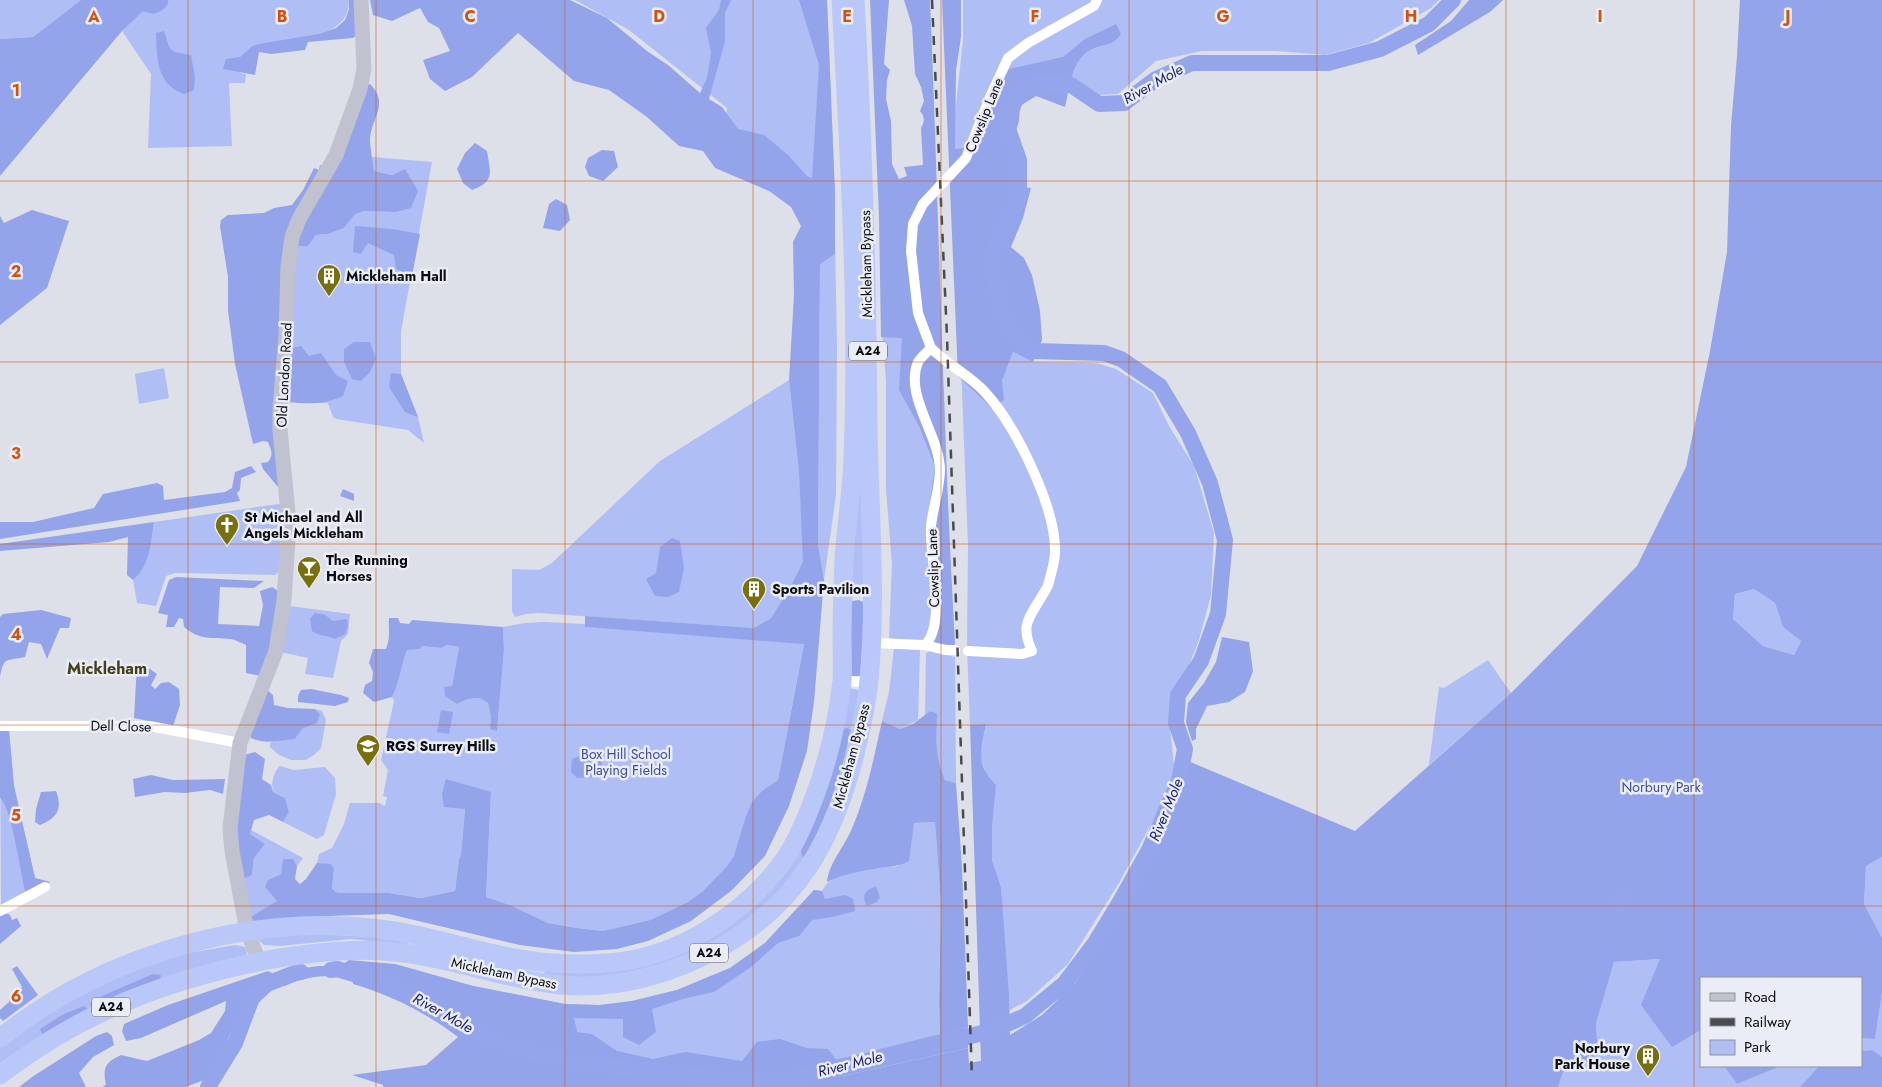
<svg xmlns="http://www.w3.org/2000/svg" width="1882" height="1087" viewBox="0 0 1882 1087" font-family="Jost,sans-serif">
<rect width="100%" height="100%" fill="#dde0e8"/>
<!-- green -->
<path fill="#afbef4" d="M0,0H81L33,37L0,39Z
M169,0H349C350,38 298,38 270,43C265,44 256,44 251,47C247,49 245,54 240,57V73L246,74L245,83H229L232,146L148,148L151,74L122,31L143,10L169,2Z
M575,0H827L835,194L722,153L727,108L629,30Z
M963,0H1439L1431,8L1369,43L1325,55L1276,51H1202L1156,61L1118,94L1099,95L1063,79L1026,80L1002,129L1008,160L955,176L952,141L963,40Z
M372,157L432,162L401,331V374L418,417L424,443L408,430L336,419L333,417L328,403H303L290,367L294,273L298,246H308L316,235L328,234L344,228L354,214L364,211L395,212L405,169L392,175L374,171Z
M835,239L837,345L836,495L824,580L818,544L820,264Z
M909,289L944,388L947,496L955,646L889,638L892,564L886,490V381L881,320Z
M1013,352L1033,362L1096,363L1116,369L1153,393L1169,426L1194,466L1214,533L1211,595L1199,640L1188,668L1174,690L1169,718L1175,774L1155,817L1119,883L1068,964L1027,1001L1008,1011L1001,887L992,860V825L987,776L980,756L986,724L970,725L967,647L968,545L961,365L1002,381Z
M164,368L169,398L139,404L135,374Z
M789,380L799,473L804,562L790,588L771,618L754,628L538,613L526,614L515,617L512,611V569L539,570L552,563L660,461Z
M859,401L865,587L851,586Z
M279,504L285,507L279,572L275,575L175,573L166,576L156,606L137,603L133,580C150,567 151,542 154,522Z
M1754,589L1775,603L1783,627L1801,641L1794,655L1763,646L1733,619L1735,594Z
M290,606L350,614L348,634L341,641L333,678L305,674L308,658L280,652Z
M544,622L585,624V627L804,643L778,780L763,790L734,856L727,866L703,891L688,902L650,920L603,931L577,928L548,923L510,905L486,897L491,792L465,808L461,855L459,859L455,891L421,898L389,893H338L332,889L334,869L331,865L317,863L319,854L332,848L344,824L350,803H379L385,806L387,797L383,796L388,770L381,760L394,701L392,697C400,682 401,665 407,650L422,646L441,648L447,645L459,647L452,686L457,704L468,699L480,698L488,703L491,717L490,728L497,731L504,650L503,627L525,623Z
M894,648L920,650L918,720L900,729L882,721L889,692Z
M930,651L955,657L956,783L945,780C934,753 937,741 937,713L930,711L925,715L926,653Z
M1488,660L1511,693L1429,765L1439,687L1444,688Z
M849,688L858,690L862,694L853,742L808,859L748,925L677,965L601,980L542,976L545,972L645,962L781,869Z
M315,709L322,711L326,720L321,748L315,754L306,760H291L279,755L270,747V743L275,740L295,739L303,728L320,714Z
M0,730H9L14,786L35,878L50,882L1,905Z
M280,766L294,770L325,767L335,778L336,794L324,835L317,839L283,822L289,812L285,798L273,792C271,784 273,772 280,766Z
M935,822L941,905L939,1002L940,1035L856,1055L838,1062L631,1064L343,964H395L473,986L565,1004L600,1005L632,1001L677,990L730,968L765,943L814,890L822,891C824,888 826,884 829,882C845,870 879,868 898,866L914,823Z
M251,830L303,858L297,866L292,859L281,874L268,880L278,901L250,917L242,880L252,875L254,858L265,844L249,834Z
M1882,857V938L1864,904L1866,866Z
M298,933L411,939L407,945L351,939L279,946L264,945L259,940V936Z
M235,945L245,947L247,952L246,956L200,969L0,1070V1044L72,996L171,956Z
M1661,959L1701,1032V1066H1724L1737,1084L1781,1066H1819L1800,1087H1558L1563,1072L1598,1058L1596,1024L1614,962Z
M1882,993V1057L1873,1050L1861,1051V1038L1875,1039Z"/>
<!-- forest -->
<path fill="#93a4ea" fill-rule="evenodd" d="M81,0H169C167,9 161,11 153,14L143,11L122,31L0,176V39L33,37Z
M349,0H357L358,34L353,38L308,42L305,50L271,54L259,52L255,75L223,69L226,59L240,57L252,46L259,44L319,34L336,28L345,20L349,9Z
M370,0H570L607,18L647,51L668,65L700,93L707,78L711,53L706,28L719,10L721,0H731L725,13V41L709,99L722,107L738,129L764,135L788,155L808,177L812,178L819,65L799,0H827L835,194V254L820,264L818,544L824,580L814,702L807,751L789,806L765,856L731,891L691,921L648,941L617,949L574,952L520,945L389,914L329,916L255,924L250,917L277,901L265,887L268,880L281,874L283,859H293L297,866L295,879L300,884L306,879L317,863L331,864L334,869L332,889L338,893H389L421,898L455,891L459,859L461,855L465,809L444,807L442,794L446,779L491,792L486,897L510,905L548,923L577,928L603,931L650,920L688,902L703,891L727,866L734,856L745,819L752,802L763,790L778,780L804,644L585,627V616L754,628L771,618L790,588L803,562L799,473L789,380L794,295L793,242L801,226L791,207L769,191L715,168L703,151L679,146L647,117L609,90L574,81L518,33L472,77L445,91L430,79L423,60L450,51L439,28L428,22L420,8L392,21L373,15Z
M870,0H889L884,64L890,70L887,80L886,99L891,121L892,164L899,179L907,176L904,167L923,165L921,128C925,121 925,117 920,111L924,101L921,87L915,74L912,26L904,0H930C939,215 943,431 955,646L934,642L931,623L930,573L927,554V522L935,466L919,426L899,390L902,338L881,337L879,218Z
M942,0H961V37L956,70L955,149L965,148L1009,69L1063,57L1085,39L1116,24L1121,34C1112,47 1105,43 1092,49C1071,59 1070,88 1065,107L1036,96L1020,106L1019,121L1016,131L1003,137L1011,160L1014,186L1031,188L1023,218L1011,247L1024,258L1032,275L1040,311L1042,340L1033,362L1013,352L1002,381L1004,400L992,408L958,376Z
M1469,0H1503L1490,12L1418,55L1415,45L1451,21Z
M1740,0H1882V857L1866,866L1864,904L1882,938V993L1875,1039L1861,1038V978H1701V1032L1699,1031L1672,1047L1641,1005L1660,959L1614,962L1596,1024L1598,1058L1563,1072L1558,1087H383V1085L352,1075L426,1065L458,1037C427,1013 390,995 353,984V971L343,964L349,960L395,964L473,986L565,1004L600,1005L632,1001L677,990L730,968L765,943L814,890L822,891L825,899L845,895L853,899L855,911L832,917L812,920L799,936L778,943L751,967L714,992L686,998L652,1009L656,1032L639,1045L623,1037V1019L574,1018L577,1032L592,1034L617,1051L653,1059L686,1052L742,1061L757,1042L780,1039L807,1048L828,1049L838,1062L842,1076L968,1048L969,1063L981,1061L970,725L986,724C981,751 975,764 996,785L992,825V860L1001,887L1009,995L1010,1035L1042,1015L1075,983L1110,931L1148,862L1178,797L1188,761L1355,831L1511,693L1637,566L1686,467L1710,351L1727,252L1731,126L1737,56ZM1754,589L1775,603L1783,627L1801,641L1794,655L1763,646L1733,619L1735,594Z
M164,31L169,47L174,52L191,55L195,77L194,90L184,94C156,84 157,58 156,33Z
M370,84C390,104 371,118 370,139C370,149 373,161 374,171L392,175L405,169L418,191L411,208L395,212L364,211L355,214L344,228L328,234L316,235L308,246H298L297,238L366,85Z
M475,143L487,151C490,172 496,181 472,190L463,183L457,169L465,153Z
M602,150L614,151L618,167L603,181L589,176L585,167L588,158Z
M320,165L325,169L296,220L280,487H278L263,469L261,463L268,462C274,455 271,450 268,442L263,441L253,444L235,364L228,311V277L220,226L221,220L228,215L264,213L274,208L292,205L303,190L314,168L319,170Z
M556,199L567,205L570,220L560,231L543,228L549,204Z
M32,210L69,221L47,288L0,325V216L4,223Z
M355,226L392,229L420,234L412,276L396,269L394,255L368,243L361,254L353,252Z
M354,342H370L376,359L370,372L361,381L352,379L344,362V349Z
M301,346L309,356L321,353L336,375L348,381L343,396C322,405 309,404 287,402L292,348Z
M391,373L401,374L418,417L405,412L389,387Z
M251,466L256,472L241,478L240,490L237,493L240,501L0,539V522H33L94,508L103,494L157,483L163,486L164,500L225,492L232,488L235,472Z
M154,522C151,542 150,567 133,580L127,575L128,537L109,542L0,551V544Z
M672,538L680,541L684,568L679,592L668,597L655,596L646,579L656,573L660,547Z
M176,577L264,581L254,588L220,587L218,624L259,626L263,605L260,591L272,587L278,591L273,641L261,676L246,673V645C241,643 236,640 231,639C211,637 201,641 184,627L183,619L179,618L174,627H166L168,615L158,613L169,580Z
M859,600L866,604L860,676H851L850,607L852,601Z
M41,610L71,618L69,628H60L47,659L41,644L29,642L25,657C5,661 4,657 0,677V617L3,614Z
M315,613L325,615L333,621L347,619L348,626L345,634L335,639C327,635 318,636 312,631L310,619Z
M389,618H398L400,623L409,624L412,620L503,627L504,650L497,731L490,729L491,717L488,703L480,698L468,699L457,704L445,696L444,687L452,686L459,647L447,645L441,648L422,646L419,649L407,650C401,665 400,682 392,697L374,702L363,693L365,685L372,681L373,672L369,663L373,649H386C391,635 388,631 389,618Z
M1222,637L1249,642L1253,671L1245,692L1229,702L1207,706L1196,729V739L1192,741L1186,722L1188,703L1204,683L1216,662Z
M137,665L150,669L157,674L151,685L155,689L161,683L169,682L179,689L180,705L173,726L134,718Z
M266,689L273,695L274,705L288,708L315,709L320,714L317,723L303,728L295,739C280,740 265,745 251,738L250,732Z
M311,689L341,695L349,698L348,702L335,706L298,702V696L301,690Z
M930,711L937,713C937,741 934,753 945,780L956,783L962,867L968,1027L940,1035L939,1002L941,905L935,822L914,823L909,861C895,868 889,866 874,869C858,871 842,875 827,882C829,862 846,845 853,826C867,793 874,757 882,721L900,729L913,724Z
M847,728L852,731L846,771L808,859L802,856L801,848L840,730Z
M0,730H9L14,786L35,878L50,882L26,894C19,869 14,815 0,797Z
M255,752L265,759L262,779L271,785L273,792L285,798L289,812L283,822L269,815L254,820L250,834L265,844L254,858L252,875L242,880L235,849L244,755Z
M585,754L602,757V767L599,777L577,778L571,772L572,759Z
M151,775L173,780L225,779L223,794L210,790L185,793L165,792L135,797L133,779Z
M56,791C63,809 57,818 40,825L35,822L36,809L41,792Z
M876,887L880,897L877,902L867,906C861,896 865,889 876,887Z
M5,913L10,915L12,920L17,918L21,926L0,944V916Z
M17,966L38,995L3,1021L0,1018V1010L9,1002L10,996L22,987L12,969Z
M268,971L272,973L273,976L249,990L223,1050L204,1080L186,1087H102L106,1085C102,1067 106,1062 121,1055L147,1061L199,1040L211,1033L225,1011L226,1001L141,1038L126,1041L122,1031L124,1024L168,1005Z
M153,974L161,975L159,982L103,1005L99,1000L102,996Z
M84,1006L87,1008L88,1013L48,1036L42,1034L40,1029L64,1014Z
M107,1032L112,1036L114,1045L93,1057L79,1073L86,1087H19L32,1077L96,1036Z
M1873,1050L1882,1057V1087H1800L1819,1066H1861V1051Z
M1724,1066H1781L1737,1084Z"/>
<!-- water -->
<path fill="#94a5eb" d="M343,489L354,494V501L340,496Z
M441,710L453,712L449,734L437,732Z
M1623,884L1631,885L1634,894L1630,904L1620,910L1611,907L1610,900L1615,887Z
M318,966H346L353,971V978C331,974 305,976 285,986L278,972Z
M968,1027V1048L842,1076L838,1062L856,1055Z"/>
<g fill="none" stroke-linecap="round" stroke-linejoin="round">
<!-- river -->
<path stroke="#94a5eb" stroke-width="16" d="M331,970L337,969L401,988L456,1023L511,1047L572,1063L712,1077L787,1079L861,1062
M946,1043L996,1029L1025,1016L1064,984L1095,943L1120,902L1149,850L1179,781L1185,749L1176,723L1178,695L1201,661L1218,614L1225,540L1210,483L1188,433L1160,386L1121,359L1104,353L1034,351L1010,331L1000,307L993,270L996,242L1019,201V160L1007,126L1011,111L1018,94L1035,83L1071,85L1099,104L1124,103L1156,79L1192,63H1328L1380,49L1429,24L1453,0
M208,1087L235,1043L252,998L267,984L295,973L301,972"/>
<!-- street -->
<path stroke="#fff" stroke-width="10" d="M931,348C947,364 970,376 984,391C1015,424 1056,507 1055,552C1055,562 1051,573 1049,582C1048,587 1045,591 1042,596C1029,618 1020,625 1032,651L1022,654L968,651
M843,594L858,590L873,595
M871,643L925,645L945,650H955
M925,645C947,624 929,555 931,526C933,507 940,488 940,469C939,435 904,395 918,362C921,357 927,352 931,348L918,313L911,251L913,224L923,204L966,158L990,97L1008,58L1028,43L1094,6L1097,0
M842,678L855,682L869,680
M0,726H149L240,743
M0,911L45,887"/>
<!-- secondary -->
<path stroke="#c0c2d0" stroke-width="15" d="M263,961L257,956L247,931L232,851L230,828L240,743L276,651L284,600L289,523L280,430V408L286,336L288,267L292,237L299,219L336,155L360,89L364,69L361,0"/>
<!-- highway -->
<path stroke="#bac8f9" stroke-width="19" d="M0,1038C103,956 241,915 372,928C432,934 491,958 550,963C579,965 607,965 636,959C698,946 768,896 797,838C820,790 836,734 842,681C843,667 842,652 842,638C842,612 843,586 844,560C846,526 852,492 853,457C859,305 849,152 841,0
M0,1075C83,1011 171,978 273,959C318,952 360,947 405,953C458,960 508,980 561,985C617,990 673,974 721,947C799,903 832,841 854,758C860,732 867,706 869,680C877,595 869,509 868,424C867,282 863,141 855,0"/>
<!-- rail -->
<path stroke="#484a4e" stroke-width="2.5" stroke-dasharray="9 9" stroke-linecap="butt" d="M932,0L947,337L972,1079"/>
</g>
<!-- grid -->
<path fill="none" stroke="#d2510c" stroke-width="1" stroke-opacity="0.55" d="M188,0V1087M376,0V1087M565,0V1087M753,0V1087M941,0V1087M1129,0V1087M1317,0V1087M1506,0V1087M1694,0V1087M0,181H1882M0,362H1882M0,544H1882M0,725H1882M0,906H1882"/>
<!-- icons -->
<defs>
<g id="building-pin" transform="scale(1.25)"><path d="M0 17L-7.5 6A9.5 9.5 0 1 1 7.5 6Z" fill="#786f0e" stroke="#eaedf6"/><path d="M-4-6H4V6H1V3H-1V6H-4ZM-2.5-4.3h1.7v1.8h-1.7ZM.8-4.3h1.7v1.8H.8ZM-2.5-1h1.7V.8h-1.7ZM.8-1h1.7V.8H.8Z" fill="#fff"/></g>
<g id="church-pin" transform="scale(1.25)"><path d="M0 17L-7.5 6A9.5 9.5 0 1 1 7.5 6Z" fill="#786f0e" stroke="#eaedf6"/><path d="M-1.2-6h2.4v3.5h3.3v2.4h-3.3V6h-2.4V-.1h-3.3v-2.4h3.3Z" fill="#fff"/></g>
<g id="bar-pin" transform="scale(1.25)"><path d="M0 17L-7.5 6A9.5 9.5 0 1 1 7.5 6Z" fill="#786f0e" stroke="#eaedf6"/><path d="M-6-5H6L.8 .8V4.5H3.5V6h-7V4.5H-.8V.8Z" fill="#fff"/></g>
<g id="school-pin" transform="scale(1.25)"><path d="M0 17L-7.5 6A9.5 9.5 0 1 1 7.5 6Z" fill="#786f0e" stroke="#eaedf6"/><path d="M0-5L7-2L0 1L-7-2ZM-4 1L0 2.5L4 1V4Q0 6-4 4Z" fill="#fff"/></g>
</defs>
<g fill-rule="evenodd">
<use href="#building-pin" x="329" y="276"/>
<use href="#church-pin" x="227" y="525"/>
<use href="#bar-pin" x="309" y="568"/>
<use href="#building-pin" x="754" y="589"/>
<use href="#school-pin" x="368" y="746"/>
<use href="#building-pin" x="1648" y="1056"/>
</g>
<g text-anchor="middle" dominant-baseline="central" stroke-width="5" stroke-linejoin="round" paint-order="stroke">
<!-- shield labels -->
<g fill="#eaedf6" stroke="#4f5055" stroke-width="1">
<rect x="849" y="341.5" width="38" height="19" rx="4"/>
<rect x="690" y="943.5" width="38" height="19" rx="4"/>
<rect x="92" y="997.5" width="38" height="19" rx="4"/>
</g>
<g font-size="12" font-weight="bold" fill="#0c0d10">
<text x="868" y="351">A24</text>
<text x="709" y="953">A24</text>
<text x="111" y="1007">A24</text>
</g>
<!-- street labels -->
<g font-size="14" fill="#0c0d10" stroke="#eaedf6">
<text transform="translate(984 115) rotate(-68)">Cowslip Lane</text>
<text transform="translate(866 264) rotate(-91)">Mickleham Bypass</text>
<text transform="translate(284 375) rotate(-87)">Old London Road</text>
<text transform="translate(933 568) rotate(-92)">Cowslip Lane</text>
<text transform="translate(121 726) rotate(1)">Dell Close</text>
<text transform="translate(851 756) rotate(-75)">Mickleham Bypass</text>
<text transform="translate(504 973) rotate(12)">Mickleham Bypass</text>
</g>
<!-- poi labels -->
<g font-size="14" font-weight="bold" fill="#0c0d10" stroke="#eaedf6" text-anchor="start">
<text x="346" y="276">Mickleham Hall</text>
<text x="244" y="517">St Michael and All<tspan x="244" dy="16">Angels Mickleham</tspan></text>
<text x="326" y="560">The Running<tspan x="326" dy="16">Horses</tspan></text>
<text x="772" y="589">Sports Pavilion</text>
<text x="386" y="746">RGS Surrey Hills</text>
<text x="1630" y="1048" text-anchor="end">Norbury<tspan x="1630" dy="16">Park House</tspan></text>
</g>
<!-- park labels -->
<g font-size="14" fill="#3d4b9d" stroke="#eaedf6">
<text x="626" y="754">Box Hill School<tspan x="626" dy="16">Playing Fields</tspan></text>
<text x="1661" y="787">Norbury Park</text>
</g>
<!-- water labels -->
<g font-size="15" font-style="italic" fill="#1a1e6d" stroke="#eaedf6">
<text transform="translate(1153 84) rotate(-29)">River Mole</text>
<text transform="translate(1166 810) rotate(-68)">River Mole</text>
<text transform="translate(443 1013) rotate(29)">River Mole</text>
<text transform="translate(850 1064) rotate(-14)">River Mole</text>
</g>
<!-- quarter labels -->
<g font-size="16" font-weight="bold" fill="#444017" stroke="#eaedf6">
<text x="107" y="668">Mickleham</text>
</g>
</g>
<g font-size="16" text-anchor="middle" font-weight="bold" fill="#d2510c" stroke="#eaedf6" stroke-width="5" stroke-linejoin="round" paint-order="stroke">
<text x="94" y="22">A</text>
<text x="282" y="22">B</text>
<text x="470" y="22">C</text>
<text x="659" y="22">D</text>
<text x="847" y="22">E</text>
<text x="1035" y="22">F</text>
<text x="1223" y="22">G</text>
<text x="1411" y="22">H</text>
<text x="1600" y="22">I</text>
<text x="1788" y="22">J</text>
<text x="16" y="96">1</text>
<text x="16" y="277">2</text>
<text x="16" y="459">3</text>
<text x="16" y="640">4</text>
<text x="16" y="821">5</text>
<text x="16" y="1002">6</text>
</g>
<!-- legend -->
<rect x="1700" y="977" width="162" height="90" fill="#eaedf6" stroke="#91939a"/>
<rect x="1710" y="993" width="25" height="8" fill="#c0c2d0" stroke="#91939a"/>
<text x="1744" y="1002" font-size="15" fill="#0c0d10">Road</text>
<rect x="1710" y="1018" width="25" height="8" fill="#484a4e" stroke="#91939a"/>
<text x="1744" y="1027" font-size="15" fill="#0c0d10">Railway</text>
<rect x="1710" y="1040" width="25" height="15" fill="#afbef4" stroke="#91939a"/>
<text x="1744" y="1052" font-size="15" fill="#0c0d10">Park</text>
</svg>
